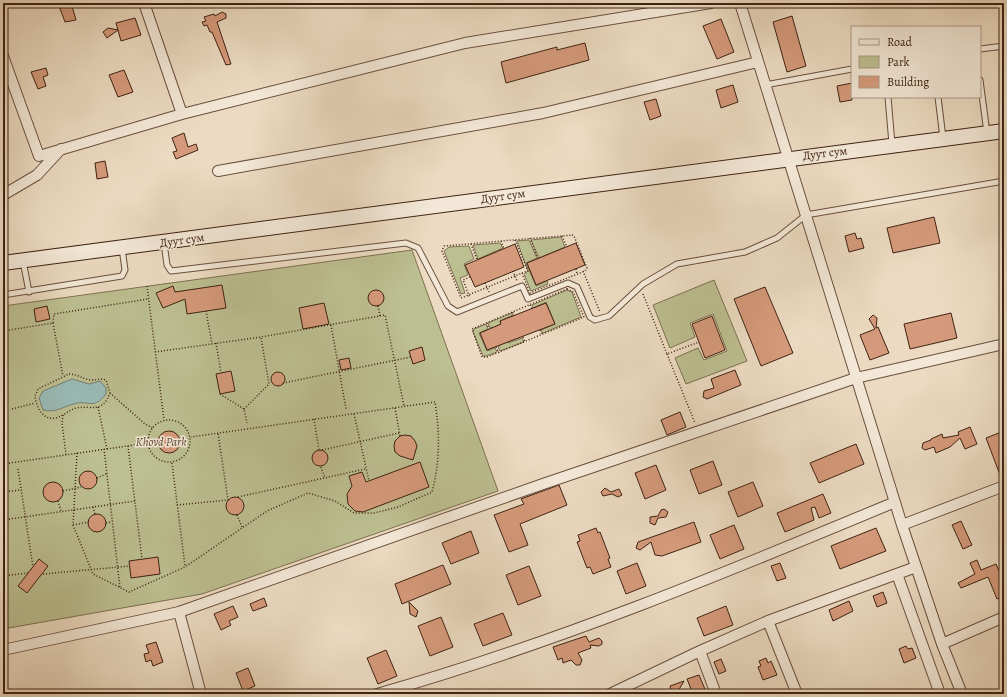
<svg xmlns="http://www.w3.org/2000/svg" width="1007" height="697" viewBox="0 0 1007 697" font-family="Alegreya,serif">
<rect width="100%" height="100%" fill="#ecdbc2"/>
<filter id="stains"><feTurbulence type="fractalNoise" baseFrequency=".005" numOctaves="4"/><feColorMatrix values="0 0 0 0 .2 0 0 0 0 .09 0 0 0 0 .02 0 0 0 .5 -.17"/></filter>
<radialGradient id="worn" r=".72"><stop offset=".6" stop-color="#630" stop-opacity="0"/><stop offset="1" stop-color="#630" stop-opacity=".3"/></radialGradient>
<!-- green -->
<path fill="#bcbf90" stroke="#7e7051" d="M561,237L565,247L539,258L531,240Z
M529,240L537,258L526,263L536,286L547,281L548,284L531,291L524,274L528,271L517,241Z
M500,243L503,248L478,259L473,245Z
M469,246L474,259L464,264L468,275L460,278L465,293L461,294L444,251L449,247Z
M412,250L498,491L202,594L3,629V306Z
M714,280L747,361L686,384L675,358L698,348L704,360L727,351L713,314L690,323L695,337L670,348L653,305Z
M567,290L572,292L581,317L543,333L541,330L555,324L546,302L533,308L532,305Z
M512,313L513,315L500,321L508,343L522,338L524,342L500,351L498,347L500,346L492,327L490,328L488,323Z
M486,324L488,329L479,333L487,351L495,348L497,352L486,356H483L473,332L474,329Z"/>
<!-- water -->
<path fill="#99bbb7" stroke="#757e75" d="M72,379L89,384L100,381L106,388V394C93,411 88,399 74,404C62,407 56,413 43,410L39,398L43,391Z"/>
<!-- building -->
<path fill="#d59a7b" stroke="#3f2212" d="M71,3L76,20L65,22L59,6Z
M222,12L226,14V18L217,22L231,64L226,65L212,32H210L207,25L204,26L202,22L206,21L204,17L214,14L215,16Z
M792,16L806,66L787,72L773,22Z
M135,18L141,35L121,41L116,23Z
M721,19L734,52L717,59L703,26Z
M108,28L118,30L107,38L103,32Z
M585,43L589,60L506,83L501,62L557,47V50Z
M46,68L48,75L43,77L46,86L38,89L31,72Z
M124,70L133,92L118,97L109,75Z
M852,83V100L840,102L837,86Z
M733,85L738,102L721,108L716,90Z
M656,99L661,116L650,120L644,102Z
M184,133L188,147L196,144L198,150L176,159L173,152L177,151L172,138Z
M105,161L108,177L97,179L95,163Z
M934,217L940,243L893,253L887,228Z
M855,233L857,239L861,238L864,248L849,252L845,236Z
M576,243L585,265L536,285L527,263Z
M515,244L524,267L475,287L465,265Z
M222,285L226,308L187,314L185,299L163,308L156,293L173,286L175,292Z
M765,287L793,353L761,366L734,299Z
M368 298a8 8 0 1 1 16 0a8 8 0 1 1-16 0Z
M324,303L329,324L303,329L299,308Z
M546,303L555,324L487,350L480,333L501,324L500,321Z
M47,306L50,319L36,322L34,309Z
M951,313L957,338L910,349L904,324Z
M873,315L877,318L876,328L878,327L889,353L870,360L860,335L875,329L869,319Z
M712,316L725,350L705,358L692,324Z
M422,347L425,360L413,364L409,351Z
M349,358L351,368L341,370L339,360Z
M735,370L741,385L707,399L703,397L704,391L714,388L711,379Z
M231,371L235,391L220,394L216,374Z
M271 379a7 7 0 1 1 14 0a7 7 0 1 1-14 0Z
M680,412L686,427L667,435L661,420Z
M970,427L977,444L965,449L960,438L950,447L936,453L934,447L925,450L922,448L923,443L931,440V439L942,434L943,438L959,435L958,432Z
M1004,431V480H1002L986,438Z
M158 442a11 11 0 1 1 22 0a11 11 0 1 1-22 0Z
M405,435L411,436L415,441L417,446L413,460L400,456L395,452L394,446L395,441L400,436Z
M856,444L864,464L819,483L810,463Z
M312 458a8 8 0 1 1 16 0a8 8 0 1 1-16 0Z
M713,461L722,485L699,494L690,470Z
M420,462L429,487L363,512L355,511L348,504L347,494L352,486L349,476L362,472L366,482Z
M656,465L666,490L645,499L635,473Z
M79 480a9 9 0 1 1 18 0a9 9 0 1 1-18 0Z
M753,482L763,506L738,517L728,492Z
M43 492a10 10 0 1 1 20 0a10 10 0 1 1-20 0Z
M559,485L567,505L520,524L528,545L509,552L494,515L524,504L521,499Z
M605,488L611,492L619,489L622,495L618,497L612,494L603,496L601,492Z
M823,494L831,513L819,518L815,507L811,508L814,520L785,532L777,513Z
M226 506a9 9 0 1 1 18 0a9 9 0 1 1-18 0Z
M664,509L668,512L666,517L658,518L655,525L650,523V517L658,516L661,510Z
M88 523a9 9 0 1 1 18 0a9 9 0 1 1-18 0Z
M961,521L972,545L963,549L952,525Z
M694,522L701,542L662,556L655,555L651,542L640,550L636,548L638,542Z
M734,525L744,549L720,559L710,535Z
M596,528L598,533L600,532L610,558L608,559L611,567L593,574L590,567L587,568L577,542L580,541L578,535Z
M876,528L886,551L840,569L831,546Z
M471,531L479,553L451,564L442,543Z
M158,557L160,574L131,578L129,561Z
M39,559L48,566L27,593L18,586Z
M977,560L981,570L996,564L1004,583V596L997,599L988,577L961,588L958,583L975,574L970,563Z
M637,563L646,586L626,594L617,571Z
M780,563L786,578L777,581L771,566Z
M443,565L451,584L402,604L395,584Z
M529,566L541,596L518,605L506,575Z
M883,592L887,603L877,607L873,596Z
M264,598L267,606L253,611L250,604Z
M849,601L853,611L833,621L829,610Z
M409,602L418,611L416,617L410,614Z
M233,606L238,617L229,621L231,625L221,630L214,614Z
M726,606L733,625L704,636L697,618Z
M503,613L512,635L483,646L474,624Z
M441,617L453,647L430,656L418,626Z
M586,636L589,642L599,638L602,641V644L599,646L590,645L591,648L578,653L582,660L580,665H576L571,660L563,663L562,658L558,660L553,647Z
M156,642L163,662L153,666L151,660L146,662L144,654L149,653L146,645Z
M906,646L908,649L912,648L916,658L904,663L899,649Z
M386,650L397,676L378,684L367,658Z
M766,658L768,663L771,661L777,675L763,680L758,667L761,666L759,661Z
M721,659L726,671L719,674L714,662Z
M248,668L255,686L243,691L236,673Z
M699,675L707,694H693L687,679Z
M684,681L677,693L671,691L670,686Z"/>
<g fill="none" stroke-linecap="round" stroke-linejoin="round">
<!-- service casing -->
<g stroke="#6a503e" stroke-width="7">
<path id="service" d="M980,49L1004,46
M980,80L987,133
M765,85L852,69
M888,97L892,144
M938,97L943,138
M164,243L167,265L171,271L406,243L418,248L448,306L457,312L522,286L528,299L568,283L577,287L590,317L595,320L609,316L643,284L677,264L745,252L777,238L806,215L1004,181
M23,261L29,292
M3,295L122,276L125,270L122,248"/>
</g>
<!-- minor casing -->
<g stroke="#6a503e" stroke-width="12">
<path id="minor" d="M144,3L182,114
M740,3L902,525L942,644L962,694
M3,56L39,156L182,114L465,43L711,3
M218,171L543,113L758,62
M3,195L37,175L61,149
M902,525L1004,486
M897,574L940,694
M179,612L201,694
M768,621L797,694
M942,644L1004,617
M3,650L179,612L543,484L856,378L1004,344
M700,651L716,694
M377,694C554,644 725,573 895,502
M610,694L700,651L768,621L916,567"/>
</g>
<!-- secondary casing -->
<g stroke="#3f2212" stroke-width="16">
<path id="secondary" d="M3,263L1004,131"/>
</g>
<!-- path -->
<path stroke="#3f2212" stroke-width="1.5" stroke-dasharray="1 2" stroke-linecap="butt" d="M572,235L574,236L587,268L585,271L530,293L522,273L461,298L442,251L444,246Z
M562,236L567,247
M530,238L538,259
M515,240L528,271L522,273
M501,241L504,249
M471,244L477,260
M576,269L577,274
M513,271L517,281
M583,271L600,312
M470,277L463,280L470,298
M485,283L489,292
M147,286L164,420
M567,289L573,292L584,317L487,357H482L472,329Z
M643,294L667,354L699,342
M530,305L532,309
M378,306L380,316
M206,311L212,344
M513,312L514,316
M53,323L63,376
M487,323L489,329
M331,325L346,409
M540,330L542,335
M3,331L53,323L54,314L148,299
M523,337L525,342
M216,343L221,373
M496,347L499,353
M155,352L261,337L385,315L404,406
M667,354L695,423
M69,374C78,374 84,380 92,380C98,380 100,378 106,380L110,393C102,414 92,405 76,408C69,410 63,416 56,418C43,421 36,407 35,396L38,389Z
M283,383L411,357
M110,393L145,424L153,428
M220,394L244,409L247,423
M98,407L107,449
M395,408L400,436
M12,409L35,403
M244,409L269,384L261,338
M354,414L369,481
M63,415L62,423L66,455
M314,419L319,450
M148 441a21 21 0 1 1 42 0a21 21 0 1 1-42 0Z
M128,446L142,559
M104,449L120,588
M322,450L399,433
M77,453L73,525L93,574L129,592L185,567L267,511L308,493L335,501L354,513H374L398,507L432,492C440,462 440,434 435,402L191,437
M172,463L185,566
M3,464L148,443
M321,467L325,478
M18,469L33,567
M97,478L106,474
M63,491L81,487
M3,492L21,490
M238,497L365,469
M58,501L61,511
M177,505L228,500L218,433
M93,507L95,514
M237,515L242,527
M3,520L135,501
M106,523L112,522
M73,525L89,522
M43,574L130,566
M3,576L28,573"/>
<!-- service -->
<use href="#service" stroke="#f3e8d7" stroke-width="5"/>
<!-- minor -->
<use href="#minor" stroke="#f3e8d7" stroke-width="10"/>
<!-- secondary -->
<use href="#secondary" stroke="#f3e8d7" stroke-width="14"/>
</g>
<g text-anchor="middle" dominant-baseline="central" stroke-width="3" stroke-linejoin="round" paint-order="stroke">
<!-- street labels -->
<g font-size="12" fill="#3f2212" stroke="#f3e8d7">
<text transform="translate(825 153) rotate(-7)">Дуут сум</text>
<text transform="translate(503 196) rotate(-8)">Дуут сум</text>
<text transform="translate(182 240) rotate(-8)">Дуут сум</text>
</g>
<!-- park labels -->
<g font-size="12" font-style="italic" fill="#5e4932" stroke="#f3e8d7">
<text x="161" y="442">Khovd Park</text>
</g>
</g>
<!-- margin -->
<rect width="1007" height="697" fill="none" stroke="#ecdbc2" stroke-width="16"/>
<rect x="4" y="4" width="999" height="689" fill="none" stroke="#3f2212" stroke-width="2"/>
<rect x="8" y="8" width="991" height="681" fill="none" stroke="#3f2212"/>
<!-- legend -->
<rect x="851" y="26" width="130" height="72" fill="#f3e8d7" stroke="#ab9988"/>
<rect x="859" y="39" width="20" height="6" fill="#f3e8d7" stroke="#ab9988"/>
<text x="887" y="46" font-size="12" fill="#3f2212">Road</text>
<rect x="859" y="56" width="20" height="12" fill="#bcbf90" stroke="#ab9988"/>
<text x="887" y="66" font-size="12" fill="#3f2212">Park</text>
<rect x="859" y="76" width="20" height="12" fill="#d59a7b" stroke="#ab9988"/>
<text x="887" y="86" font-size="12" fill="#3f2212">Building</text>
<rect width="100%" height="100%" filter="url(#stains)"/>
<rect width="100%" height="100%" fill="url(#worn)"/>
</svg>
